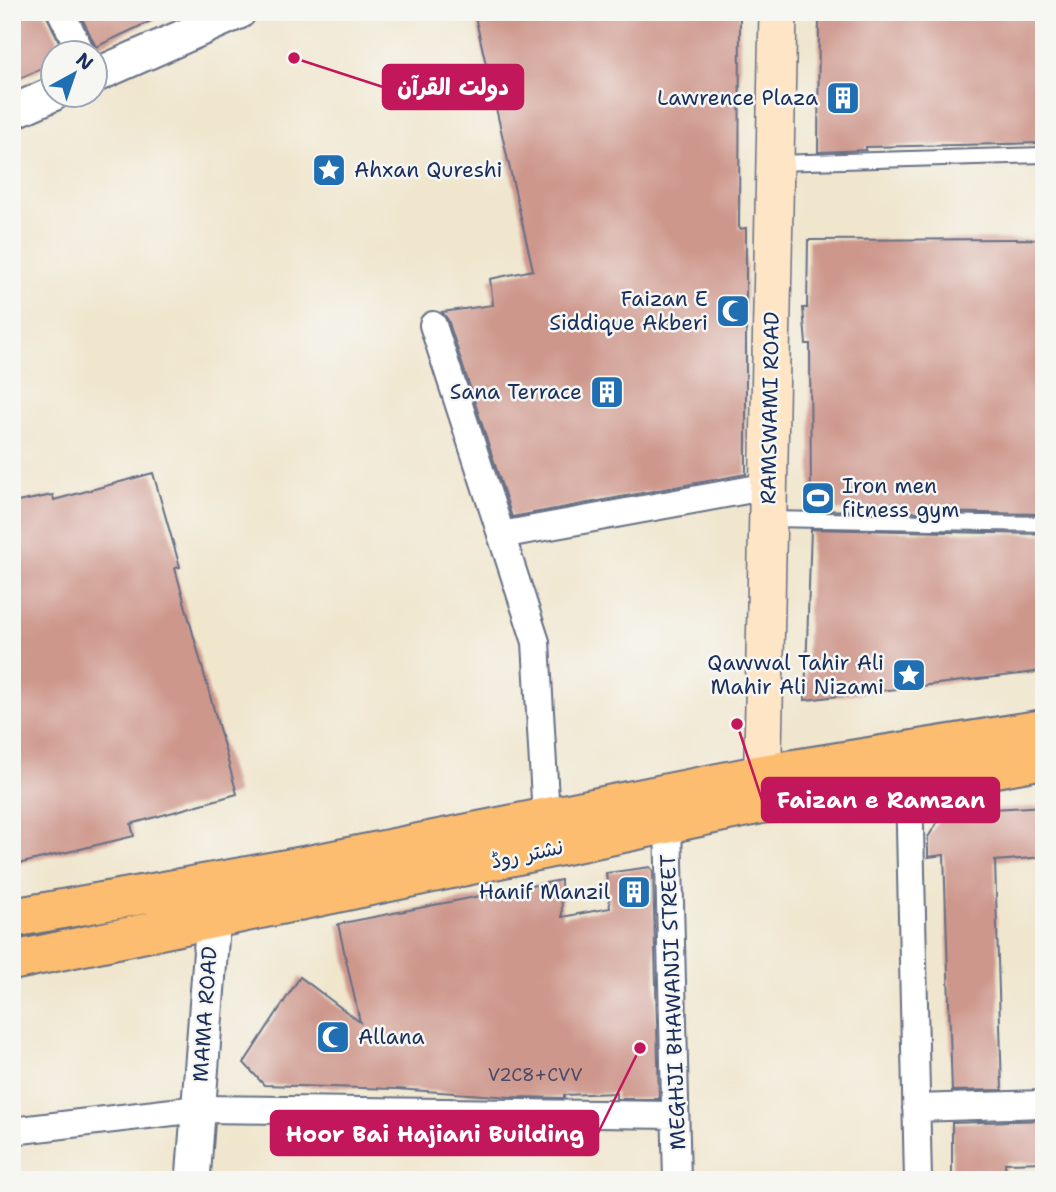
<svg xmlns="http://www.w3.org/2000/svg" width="1056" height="1192" viewBox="0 0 1056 1192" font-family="'Shantell Sans','Playpen Sans Arabic',sans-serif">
<rect width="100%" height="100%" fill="#f6f6f2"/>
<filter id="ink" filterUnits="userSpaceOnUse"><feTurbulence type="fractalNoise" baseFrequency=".0143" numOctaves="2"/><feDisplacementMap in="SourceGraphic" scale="14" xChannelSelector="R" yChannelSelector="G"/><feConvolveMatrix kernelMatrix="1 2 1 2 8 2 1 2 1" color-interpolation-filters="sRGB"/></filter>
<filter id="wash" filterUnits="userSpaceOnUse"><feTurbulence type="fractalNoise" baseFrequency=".00686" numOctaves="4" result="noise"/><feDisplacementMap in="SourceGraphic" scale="28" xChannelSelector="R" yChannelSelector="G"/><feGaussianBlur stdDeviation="1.57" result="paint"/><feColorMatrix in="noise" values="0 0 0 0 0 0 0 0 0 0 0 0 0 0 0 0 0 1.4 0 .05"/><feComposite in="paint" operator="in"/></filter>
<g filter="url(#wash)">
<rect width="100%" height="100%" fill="#f0e6ce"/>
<g id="blocks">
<!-- building -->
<path fill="#ce978c" d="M12,12H45L64,52H52V64L12,82Z
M79,12H170L96,47Z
M474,12H740L739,229L746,228V474L512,517L448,320L442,312L493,305L490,279L533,270Z
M819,12H1044V143L866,147V150L818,152Z
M1044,239L1043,514L811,510L810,344H806L803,308H807L808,240Z
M153,473L180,567L175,568L237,794L131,824L134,836L18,864L12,839V503L53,495L54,500Z
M811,529L1043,534L1044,671L805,700Z
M1044,806V857L995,861L1002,1090L952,1091L944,855L928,857V837L944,812Z
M650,867L653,871L659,1099H616V1093L564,1095V1098L512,1097L396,1089L264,1085L244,1063L300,977L360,1022L338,924L561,880L562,917L610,908L606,873Z
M1044,1120V1162L1005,1163L1006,1180H952V1123Z"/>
</g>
</g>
<g filter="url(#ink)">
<use href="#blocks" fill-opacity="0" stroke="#666f85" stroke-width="2"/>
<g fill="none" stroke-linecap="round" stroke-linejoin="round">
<!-- service casing -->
<g stroke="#666f85" stroke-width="18">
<path id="service" d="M776,163L1044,155
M769,519L1044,524"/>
</g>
<!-- minor casing -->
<g stroke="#666f85" stroke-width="30">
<path id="minor" d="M61,12L81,52
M433,325L536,642L546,817
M501,535L769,486
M909,784L918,1180
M668,824L677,1180
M916,1108L1044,1104
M12,1131L198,1109L675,1115"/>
</g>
<!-- tertiary casing -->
<g stroke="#666f85" stroke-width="37">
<path id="tertiary" d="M94,76L239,12
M12,112L53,94
M193,1180L213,919"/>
</g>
<!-- secondary casing -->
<g stroke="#666f85" stroke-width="40">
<path id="secondary" d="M762,804L778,12"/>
</g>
<!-- primary casing -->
<g stroke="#666f85" stroke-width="42">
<path id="primary" d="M12,918L309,865L763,774L1044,729
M12,961L762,804L909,784L1044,759"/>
</g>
<!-- service -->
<use href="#service" stroke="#fff" stroke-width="14"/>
<!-- minor -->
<use href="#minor" stroke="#fff" stroke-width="26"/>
<!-- tertiary -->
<use href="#tertiary" stroke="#fff" stroke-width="33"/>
<!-- secondary -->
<use href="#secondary" stroke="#fee5c5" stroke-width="37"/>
<!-- primary -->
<use href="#primary" stroke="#fcbd6f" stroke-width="38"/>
</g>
</g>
<!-- icons -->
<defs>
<g id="building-square" transform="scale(1.75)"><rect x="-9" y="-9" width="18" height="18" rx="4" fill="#1f6fb2" stroke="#f6f6f2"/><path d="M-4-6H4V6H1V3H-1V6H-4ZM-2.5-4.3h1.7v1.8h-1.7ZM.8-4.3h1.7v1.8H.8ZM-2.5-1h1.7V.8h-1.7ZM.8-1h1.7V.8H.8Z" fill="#fff"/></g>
<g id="sight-square" transform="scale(1.75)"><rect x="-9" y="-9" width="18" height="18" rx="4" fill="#1f6fb2" stroke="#f6f6f2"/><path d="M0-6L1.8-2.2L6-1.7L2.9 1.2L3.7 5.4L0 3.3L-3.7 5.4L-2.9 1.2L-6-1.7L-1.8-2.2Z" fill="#fff"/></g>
<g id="mosque-square" transform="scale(1.75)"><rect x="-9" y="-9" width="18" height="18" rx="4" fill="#1f6fb2" stroke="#f6f6f2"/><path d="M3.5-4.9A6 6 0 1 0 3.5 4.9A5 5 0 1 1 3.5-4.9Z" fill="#fff"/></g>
<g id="stadium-square" transform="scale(1.75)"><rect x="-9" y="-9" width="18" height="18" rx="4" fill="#1f6fb2" stroke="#f6f6f2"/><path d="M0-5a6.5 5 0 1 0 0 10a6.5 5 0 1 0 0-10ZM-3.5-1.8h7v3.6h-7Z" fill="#fff"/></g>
</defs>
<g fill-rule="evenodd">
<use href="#building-square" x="843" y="98"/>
<use href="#sight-square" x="329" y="170"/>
<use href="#mosque-square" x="733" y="311"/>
<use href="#building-square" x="607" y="392"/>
<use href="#stadium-square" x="818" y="498"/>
<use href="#sight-square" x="909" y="675"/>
<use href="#building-square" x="634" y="892"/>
<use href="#mosque-square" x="333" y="1037"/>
</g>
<g text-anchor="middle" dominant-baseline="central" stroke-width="5" stroke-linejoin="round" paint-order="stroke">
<!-- number labels -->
<g font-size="18" fill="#48496a">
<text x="535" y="1075">V2C8+CVV</text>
</g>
<!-- poi labels -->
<g font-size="21" fill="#1b2f5e" stroke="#f6f6f2" text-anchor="end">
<text x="818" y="98">Lawrence Plaza</text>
<text x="354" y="170" text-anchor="start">Ahxan Qureshi</text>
<text x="708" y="299">Faizan E<tspan x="708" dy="24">Siddique Akberi</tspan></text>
<text x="582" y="392">Sana Terrace</text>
<text x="842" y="486" text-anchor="start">Iron men<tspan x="842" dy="24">fitness gym</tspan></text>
<text x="884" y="663">Qawwal Tahir Ali<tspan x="884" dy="24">Mahir Ali Nizami</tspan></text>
<text x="610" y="892">Hanif Manzil</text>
<text x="358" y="1037" text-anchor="start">Allana</text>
</g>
<!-- street labels -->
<g font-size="21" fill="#1b2f5e" stroke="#f6f6f2">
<text transform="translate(770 408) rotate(-89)">RAMSWAMI ROAD</text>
<text transform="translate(527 854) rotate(-12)">نشتر روڈ</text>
<text transform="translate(673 1002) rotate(-92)">MEGHJI BHAWANJI STREET</text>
<text transform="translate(205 1014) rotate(-86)">MAMA ROAD</text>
</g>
</g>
<!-- callouts -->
<path fill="none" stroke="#c2185b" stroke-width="2.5" d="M294 58L383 87M737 724L762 800M640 1048L598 1133"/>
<g fill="#c2185b" stroke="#f6f6f2" stroke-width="2.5">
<circle cx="294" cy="58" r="7"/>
<circle cx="737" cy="724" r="7"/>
<circle cx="640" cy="1048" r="7"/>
</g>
<g fill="#c2185b" stroke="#c2185b" stroke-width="2.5">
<rect x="383" y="65" width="140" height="44" rx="7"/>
<rect x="762" y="778" width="237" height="44" rx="7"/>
<rect x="271" y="1111" width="327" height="44" rx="7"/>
</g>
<g font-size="23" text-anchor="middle" font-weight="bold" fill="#fff">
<text x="453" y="95">دولت القرآن</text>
<text x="881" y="808">Faizan e Ramzan</text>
<text x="435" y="1142">Hoor Bai Hajiani Building</text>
</g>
<!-- margin -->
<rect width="1056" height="1192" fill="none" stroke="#f6f6f2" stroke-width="42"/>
<!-- north arrow -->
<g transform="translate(74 74) rotate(40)"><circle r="33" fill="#f6f6f2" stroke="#9ea6b7" stroke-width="2"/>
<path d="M0-5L12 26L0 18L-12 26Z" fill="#1f6fb2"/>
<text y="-10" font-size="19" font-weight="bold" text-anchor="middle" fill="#1b2f5e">N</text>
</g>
</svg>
